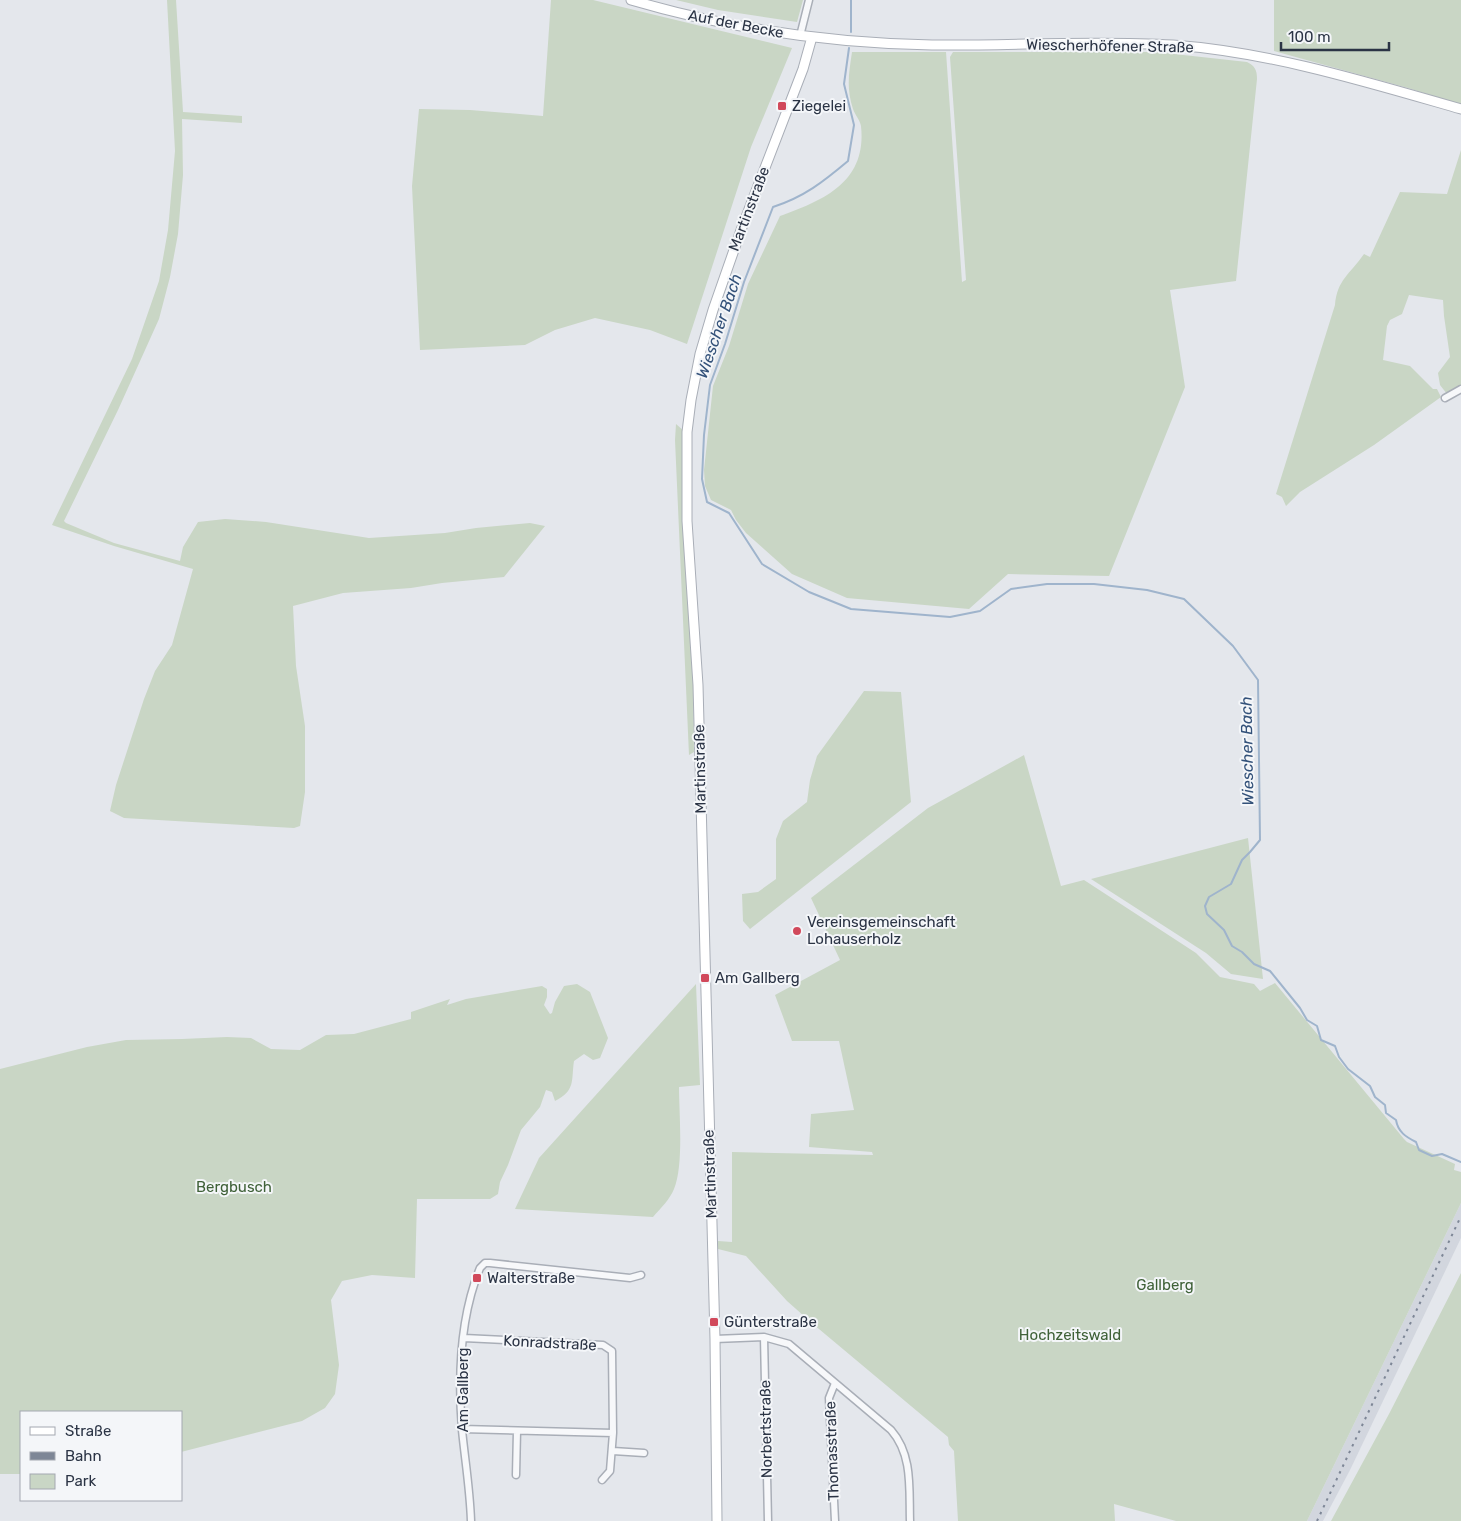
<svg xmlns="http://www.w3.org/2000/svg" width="1461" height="1521" viewBox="0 0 1461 1521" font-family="Rubik,sans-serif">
<rect width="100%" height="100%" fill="#e4e7ec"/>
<!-- built -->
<path fill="#d2d6de" d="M1461,1203V1238L1350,1470L1323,1521H1307Z"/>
<!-- green -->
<path fill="#c9d6c5" d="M167,0H176L183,112L242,116V123L182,119L183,175L178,234L170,277L159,319L118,410L64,521L66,523L114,543L180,561L183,547L198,522L225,519L266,522L369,538L445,533L476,528L530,523L545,526L504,577L442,583L411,588L343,593L293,606L296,666L305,726V792L300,826L294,828L124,818L110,811L116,785L144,699L155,671L172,645L193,569L114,546L52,525L132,359L159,281L168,230L175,151Z
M551,0H593L792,48L751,147L687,344L650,330L595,318L555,330L525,345L420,350L412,186L419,109L470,110L543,116Z
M676,0H803L797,22L718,10Z
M1274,0H1461V105L1408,88L1274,51Z
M852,52H946L962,282L966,280L950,57L953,52H1156L1247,62C1255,66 1257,70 1257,79L1236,281L1170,290L1185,387L1109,576L1008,574L969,609L847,598L792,574L746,533L736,520L731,510L711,500L705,486L704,470L713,386L729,346L748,284L780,216C824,200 867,182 861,126C860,120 855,115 853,109C846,87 849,73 852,52Z
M1461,150V387L1447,394L1440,385L1438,373L1450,357L1444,316L1443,300L1409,295L1402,314L1390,320L1387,326L1383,360L1410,366L1433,389H1437L1441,397L1374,445L1300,492L1286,506L1282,497L1276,494L1335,305C1337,280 1350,274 1364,254L1370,257L1400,192L1447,194Z
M676,424L684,431L682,510L693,669L694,752L689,755L675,440Z
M864,691L901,692L911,802L750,929L743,921L742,894L758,892L776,879V839L783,821L807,802L810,780L817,756Z
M1024,755L1061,886L1084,880L1196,953L1220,977L1254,984L1260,991L1275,983L1404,1139L1407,1142L1455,1164L1454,1170L1461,1172V1203L1307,1521H1176L1114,1504L1115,1521H958L954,1451L949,1445L948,1437L813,1324L787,1301L746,1256L718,1249V1241L732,1242V1152L873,1155L872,1152L809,1147L811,1114L854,1110L839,1041H792L775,995L840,960L811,898L928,808Z
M1248,838L1263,979L1231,974L1206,953L1091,879Z
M577,984L590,992L608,1038L600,1058L593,1060L584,1054L574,1061C571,1081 576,1090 555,1101L552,1092L546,1090L540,1107L521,1130L508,1165L500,1182L498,1194L490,1199H417L415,1278L372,1275L342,1281L331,1300L339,1365L335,1394L325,1408L302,1421L181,1452V1412H21V1474H0V1069L87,1047L126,1040L182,1039L227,1037L251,1038L271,1049L300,1050L326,1035L354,1034L411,1019V1012L450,999L447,1005L466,999L542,986L547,989V997L544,1005L550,1014L552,1013L555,1002L564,986Z
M696,984L700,1085L679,1087C679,1113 684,1165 674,1189C670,1199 661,1208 653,1217L515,1209L539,1158Z
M1461,1273V1521H1331L1389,1414Z"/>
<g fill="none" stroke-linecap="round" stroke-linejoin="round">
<!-- stream -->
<path stroke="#9fb4cc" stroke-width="2" d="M851,32V0
M849,48L844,84L854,125L848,161C823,182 804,197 773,207L744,282L725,344L710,385L704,435L702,479L707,502L729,513L762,564L809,592L851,609L950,617L980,611L1011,589L1047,584H1094L1147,590L1184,599L1233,646L1258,680L1260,840L1250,852L1242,860L1231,884L1209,897L1205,906L1207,914L1224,930L1232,946L1242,952L1254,964L1270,971L1300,1008L1307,1020L1317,1026L1321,1040L1335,1046L1339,1057L1348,1069L1370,1086L1375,1097L1385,1105L1386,1113L1396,1120C1398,1132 1406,1137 1416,1142L1419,1150L1432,1156L1442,1154L1461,1162"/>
<!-- street casing -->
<g stroke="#a9aeb7" stroke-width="9">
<path id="street" d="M800,36L809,0
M1445,398L1461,389
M764,1337L768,1521
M715,1339L764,1337L789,1344L891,1430C913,1455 909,1489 910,1521
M462,1429L613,1433L612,1351L603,1345L464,1338
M613,1451L644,1453
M516,1475L517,1431
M602,1480L610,1471L613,1433
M471,1521C470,1490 465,1460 462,1430C458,1379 460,1317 480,1268L485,1263H490L630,1278L641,1275
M835,1521L829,1398L835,1383"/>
</g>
<!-- secondary casing -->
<g stroke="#a9aeb7" stroke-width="11">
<path id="secondary" d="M631,0C729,29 830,43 932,45C1012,46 1092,40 1173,45C1270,52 1367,82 1461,109
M717,1521L715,1339L698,685L687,521V432L691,400L700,354L713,310L741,230L803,69L812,37"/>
</g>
<!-- street -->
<use href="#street" stroke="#f7f8fa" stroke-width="6"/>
<!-- secondary -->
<use href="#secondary" stroke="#fff" stroke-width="9"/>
<!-- rail -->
<path stroke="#7d8696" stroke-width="2" stroke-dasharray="2.5 5" stroke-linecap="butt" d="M1317,1521L1461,1216"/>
</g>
<!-- markers -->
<g fill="#d1495b" stroke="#f4f6f9" stroke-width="2">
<rect x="777" y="101" width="10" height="10" rx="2.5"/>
<circle cx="797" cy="931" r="5"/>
<rect x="700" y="973" width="10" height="10" rx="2.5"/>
<rect x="472" y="1273" width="10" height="10" rx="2.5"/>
<rect x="709" y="1317" width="10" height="10" rx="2.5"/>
</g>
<g text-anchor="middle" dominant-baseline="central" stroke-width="4" stroke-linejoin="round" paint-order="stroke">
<!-- street labels -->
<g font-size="15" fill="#2b3445" stroke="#f4f6f9">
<text transform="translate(736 24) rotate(11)">Auf der Becke</text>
<text transform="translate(1110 46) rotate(1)">Wiescherhöfener Straße</text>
<text transform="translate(749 209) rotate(-69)">Martinstraße</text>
<text transform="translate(700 769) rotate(-91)">Martinstraße</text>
<text transform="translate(710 1174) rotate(-92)">Martinstraße</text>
<text transform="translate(550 1343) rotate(3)">Konradstraße</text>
<text transform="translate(463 1390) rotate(-90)">Am Gallberg</text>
<text transform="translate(766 1429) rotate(-91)">Norbertstraße</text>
<text transform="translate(832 1451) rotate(-92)">Thomasstraße</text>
</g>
<!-- poi labels -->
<g font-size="15" fill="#2b3445" stroke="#f4f6f9" text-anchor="start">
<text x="792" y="106">Ziegelei</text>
<text x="807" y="922">Vereinsgemeinschaft<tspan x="807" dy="17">Lohauserholz</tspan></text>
<text x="715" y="978">Am Gallberg</text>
<text x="487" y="1278">Walterstraße</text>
<text x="724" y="1322">Günterstraße</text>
</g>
<!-- park labels -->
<g font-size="15" fill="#3f6138" stroke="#f4f6f9">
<text x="234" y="1187">Bergbusch</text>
<text x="1165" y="1285">Gallberg</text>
<text x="1070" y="1335">Hochzeitswald</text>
</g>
<!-- water labels -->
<g font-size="16" font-style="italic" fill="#34527a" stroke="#f4f6f9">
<text transform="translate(719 326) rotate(-71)">Wiescher Bach</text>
<text transform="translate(1247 751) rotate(-91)">Wiescher Bach</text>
</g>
</g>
<!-- legend -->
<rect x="20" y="1411" width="162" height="90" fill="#f4f6f9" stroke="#a4a8b1"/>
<rect x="30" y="1427" width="25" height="8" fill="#ffffff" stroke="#a4a8b1"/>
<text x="65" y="1436" font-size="15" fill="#2b3445">Straße</text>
<rect x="30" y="1452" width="25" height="8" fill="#7d8696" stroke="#a4a8b1"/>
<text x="65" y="1461" font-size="15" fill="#2b3445">Bahn</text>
<rect x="30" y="1474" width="25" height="15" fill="#c9d6c5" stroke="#a4a8b1"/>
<text x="65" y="1486" font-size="15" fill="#2b3445">Park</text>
<!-- scale -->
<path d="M1281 42v8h108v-8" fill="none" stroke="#2b3445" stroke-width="2.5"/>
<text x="1288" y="42" font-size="15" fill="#2b3445" stroke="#f4f6f9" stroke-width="4" paint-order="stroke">100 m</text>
</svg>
